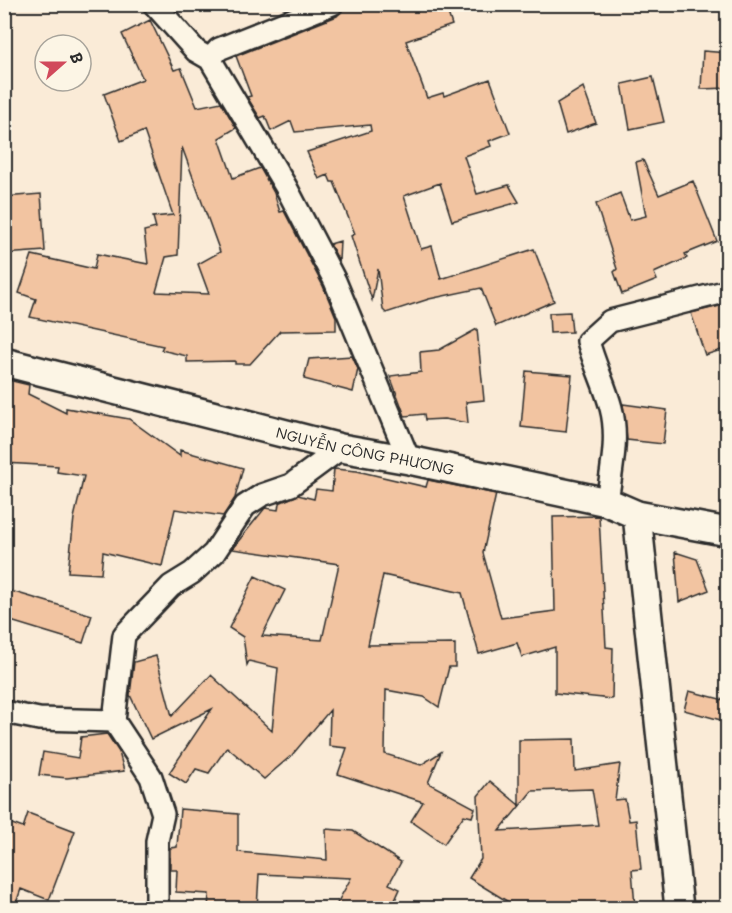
<svg xmlns="http://www.w3.org/2000/svg" width="732" height="913" viewBox="0 0 732 913" font-family="Mali,sans-serif">
<rect width="100%" height="100%" fill="#faebd7"/>
<filter id="ink" filterUnits="userSpaceOnUse"><feTurbulence type="fractalNoise" baseFrequency=".0167" numOctaves="2"/><feDisplacementMap in="SourceGraphic" scale="12" xChannelSelector="R" yChannelSelector="G"/><feConvolveMatrix kernelMatrix="1 2 1 2 8 2 1 2 1" color-interpolation-filters="sRGB"/></filter>
<g filter="url(#ink)">
<!-- building -->
<path fill="#f2c4a1" stroke="#2b2b2b" stroke-width="1.5" fill-rule="evenodd" d="M355,4H445L452,25L406,41L427,98L443,93L444,96L490,79L510,133L489,141L491,146L464,156L477,194L509,185L519,202L452,221L440,183L404,196L421,249L432,246L441,279L534,249L554,301L496,326L481,288L429,299L386,313L383,310L378,269L372,300L351,236L355,234L334,182H331L328,175L319,179L307,152L371,131L370,125L295,132L291,121L271,131L265,116L260,118L247,97L251,96L236,56L337,16L343,9Z
M150,20L174,70L181,68L197,107L221,102L236,128L219,138L233,178L260,168L274,193L280,212L284,211L323,286L336,317V330L280,331L250,364H235V361L187,362V356L161,350L163,346L30,317L36,299L19,293L32,255L94,269L97,254L148,264L144,231L156,228L153,217L173,215L144,131L121,141L104,94L143,79L122,34ZM182,147L220,252L198,264L209,294L156,292L166,257L178,255Z
M703,51L728,53V88L701,89Z
M653,77L664,122L630,129L622,84Z
M583,87L596,123L566,134L557,103Z
M643,160L659,195L693,181L717,241L685,254L687,258L654,273L657,280L622,294L614,272L617,269L596,204L620,193L630,220L646,216L636,162Z
M41,194L45,251L4,254V197Z
M340,241L339,261L330,244Z
M728,304V348L705,355L691,313Z
M570,312L572,332L550,333L549,313Z
M477,329L484,400L466,402L468,423L444,419L425,420L424,414L405,416L390,376L421,372L420,352L439,350Z
M352,356L358,369L353,392L304,379L309,359Z
M526,371L572,375L566,432L521,427Z
M4,379L29,385L28,394L66,413V408L129,419L180,456V450L243,468L235,498L223,516L175,509L162,566L103,552L101,574L68,572L74,518L84,476L57,472L58,466L4,463Z
M623,404L667,410L663,444L627,440Z
M334,469L357,471L426,487L428,480L496,494L483,553L501,618L555,611L553,517L599,516L606,647L613,648L612,699L555,693V647L522,657L517,643L479,654L462,593L383,575L368,645L455,644V667H449L439,707L424,697L386,690L385,754L421,765L441,752L428,783L475,808L472,817L464,815L444,844L411,821L423,802L338,774L347,748L329,746L330,710L292,755L264,779L227,747L209,773L196,769L186,784L169,773L212,709L151,739L130,695L134,662L156,656L172,716L211,675L272,731L278,668L249,661L247,665L243,637L229,628L255,576L285,590L262,636L322,640L339,564L232,549L265,508L278,510L279,503L298,495L314,499L316,489L332,491Z
M675,552L697,559L709,590L679,602Z
M4,589L92,615L83,643L4,619Z
M689,691L728,701V722L684,710Z
M107,734L119,752L124,771L67,778L39,775L43,752L78,758L81,737Z
M574,739L575,771L620,764L615,800L625,799L629,821L636,820L641,869L632,870L635,906L615,909H509L510,903L469,878L481,859L478,796L490,781L519,805V740ZM592,789L598,825L499,831L532,791Z
M180,809L238,814V852L327,860L326,829L353,831L401,862L389,884L400,889L391,909H334L351,878L259,874L257,909H208L209,894L176,892L177,870H170V848L177,847Z
M28,813L75,831L49,900L21,889L14,909H4V821L23,828Z"/>
<g fill="none" stroke-linecap="round" stroke-linejoin="round">
<!-- minor casing -->
<g stroke="#2b2b2b" stroke-width="26">
<path id="minor" d="M154,4L196,51L210,59
M332,4L219,49L210,59L286,187L335,281L409,460
M607,502C611,471 619,438 611,408C605,385 594,364 588,341L610,321L728,291
M4,712L39,719L114,721
M157,908V841L163,814L151,777L114,721L124,635L171,586L192,573L214,553L245,506L262,495L291,485L341,448"/>
</g>
<!-- tertiary casing -->
<g stroke="#2b2b2b" stroke-width="32">
<g id="tertiary">
<path id="s1" d="M4,362L341,448L409,460L607,502L637,515L728,532"/>
<path d="M637,515L679,908"/>
</g>
</g>
<!-- minor -->
<use href="#minor" stroke="#fcf5e5" stroke-width="21"/>
<!-- tertiary -->
<use href="#tertiary" stroke="#fcf5e5" stroke-width="27"/>
</g>
</g>
<g text-anchor="middle" dominant-baseline="central" stroke-width="4.5" stroke-linejoin="round" paint-order="stroke">
<!-- street labels -->
<g font-size="15" fill="#2b2b2b" stroke="#fcf5e5">
<text stroke="none"><textPath href="#s1" startOffset="372">NGUYỄN CÔNG PHƯƠNG</textPath></text>
</g>
</g>
<!-- margin -->
<rect width="732" height="913" fill="none" stroke="#fcf5e5" stroke-width="24"/>
<rect x="12" y="12" width="708" height="889" fill="none" stroke="#2b2b2b" stroke-width="2" filter="url(#ink)"/>
<!-- north arrow -->
<g transform="translate(63 63) rotate(69)"><circle r="28" fill="#fcf5e5" stroke="#a8a49b" stroke-width="1.5"/>
<path d="M0-4.5L10 22L0 15L-10 22Z" fill="#d1495b"/>
<text y="-9" font-size="16" font-weight="bold" text-anchor="middle" fill="#2b2b2b">B</text>
</g>
</svg>
